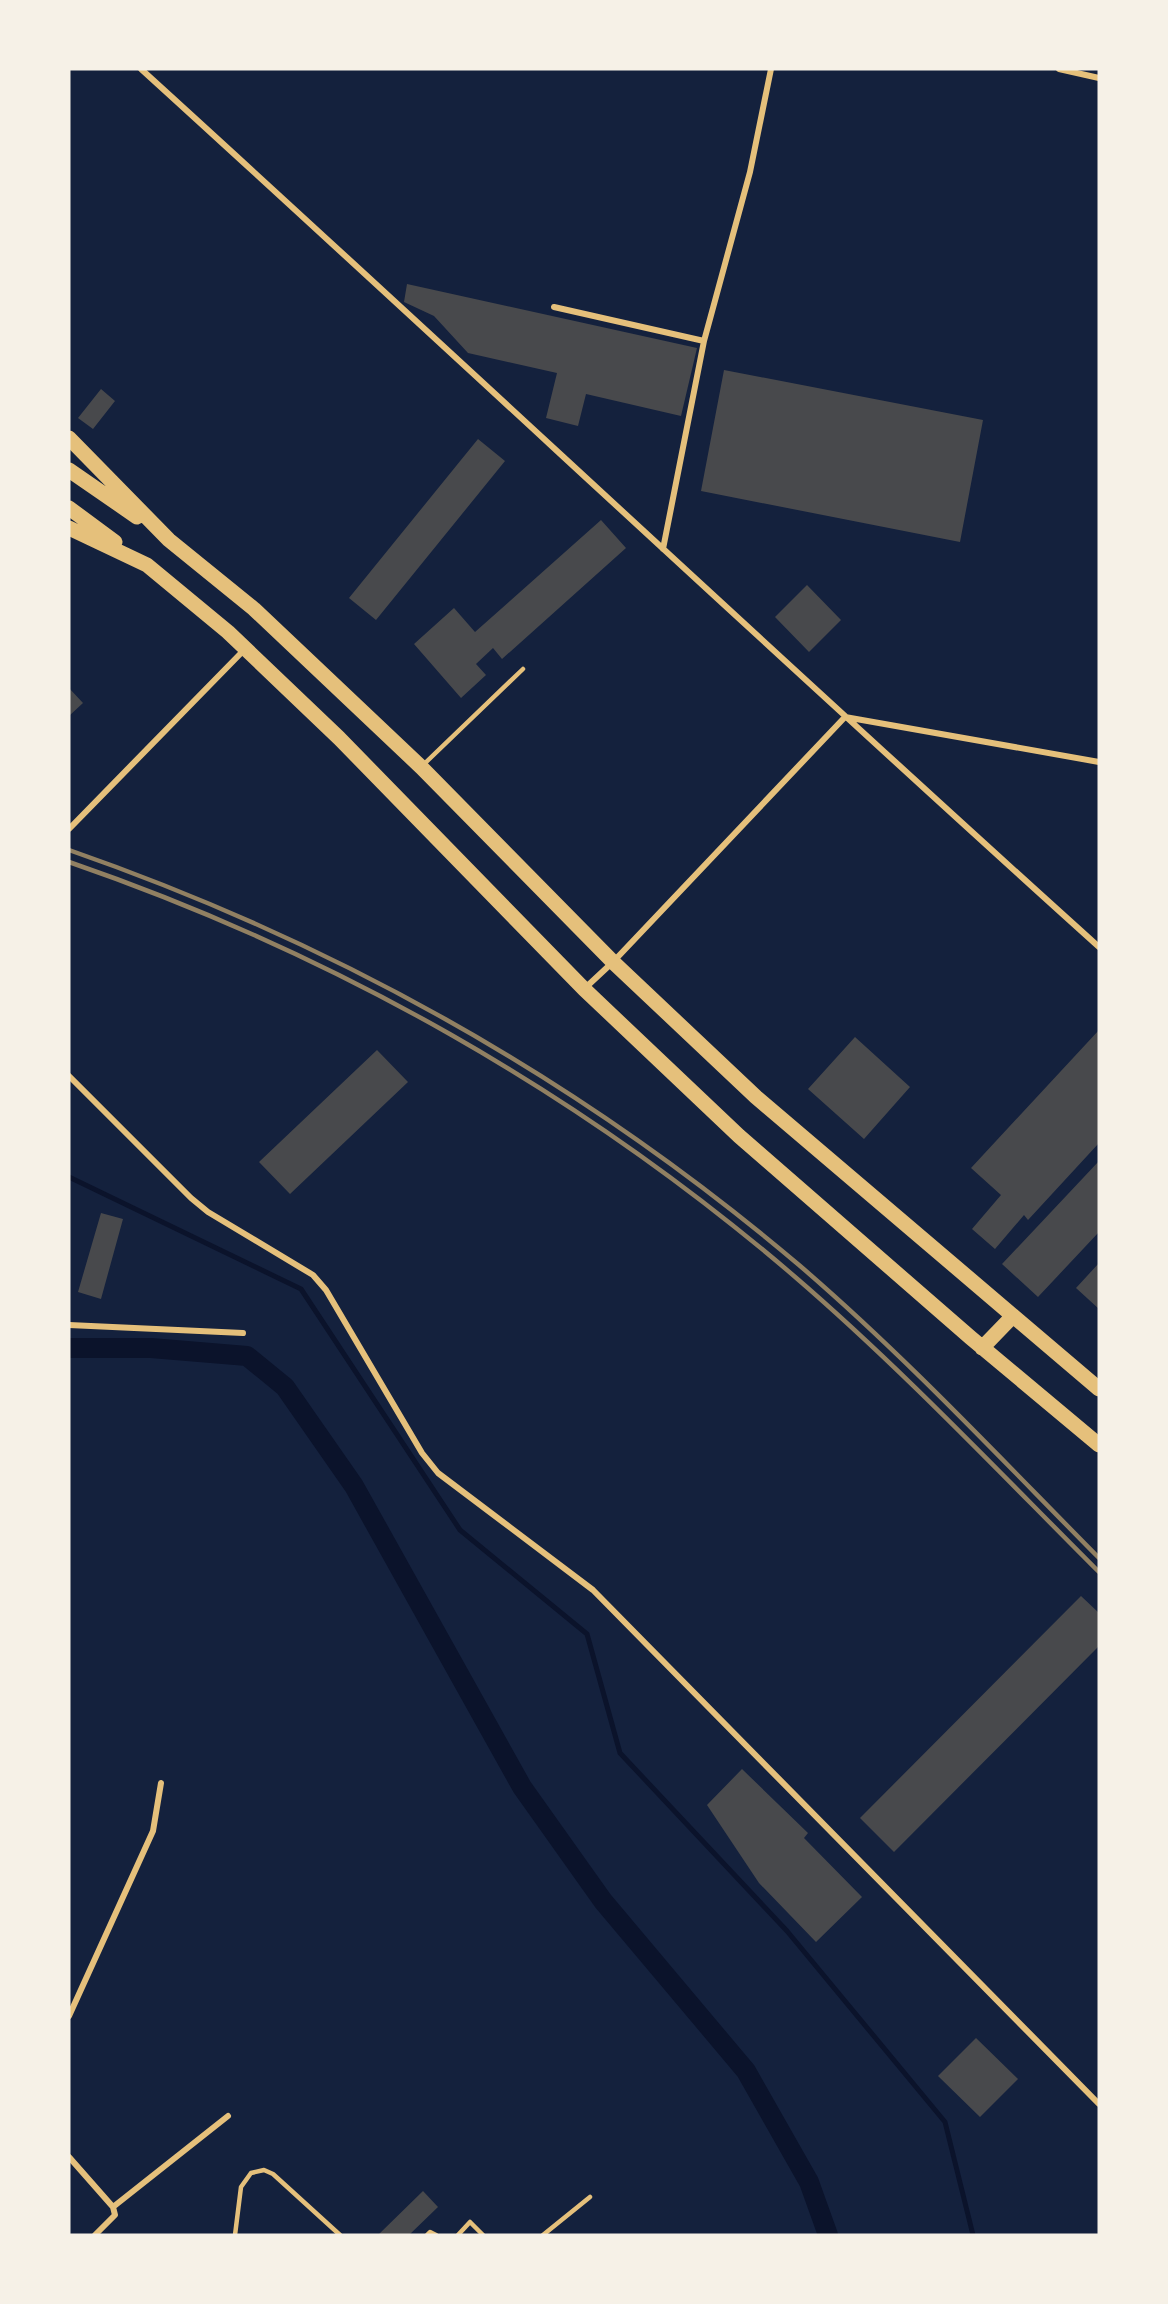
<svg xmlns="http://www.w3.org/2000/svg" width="1168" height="2304" viewBox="0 0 1168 2304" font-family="'Source Sans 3',sans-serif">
<rect width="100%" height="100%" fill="#14213d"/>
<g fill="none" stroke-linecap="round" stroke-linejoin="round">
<!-- stream -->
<path stroke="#0b132b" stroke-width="5" d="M69,1177L301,1289L460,1530L587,1634L620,1753L787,1931L945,2122L973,2235"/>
<!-- canal -->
<path stroke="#0b132b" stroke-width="20" d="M69,1348H151L247,1356L285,1387L354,1486L522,1787L603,1901L746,2071L809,2182L828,2235"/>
</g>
<!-- building -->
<path fill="#48494c" d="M407,284L697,348L681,416L586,394L578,426L546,418L557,373L468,353L434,316L404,302Z
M724,370L983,420L960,542L701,491Z
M101,389L115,401L93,429L78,418Z
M478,439L505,461L376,620L349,598Z
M601,520L626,548L502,659L493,648L476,664L486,675L461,698L414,644L454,608L475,632Z
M807,585L841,620L809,652L775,617Z
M69,688L83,703L69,716Z
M1099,1030V1143L1028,1220L1024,1215L995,1249L972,1229L1001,1195L971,1168Z
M855,1037L910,1087L864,1139L808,1089Z
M377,1050L408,1082L290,1194L259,1162Z
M1099,1161V1232L1038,1297L1002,1264Z
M101,1213L123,1219L101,1299L78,1292Z
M1099,1263V1309L1076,1288Z
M1081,1596L1099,1613V1646L894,1852L860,1818Z
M742,1769L808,1833L804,1838L862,1897L816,1942L759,1883L707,1805Z
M976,2038L1018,2079L980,2117L938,2076Z
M423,2191L438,2207L409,2235H378Z"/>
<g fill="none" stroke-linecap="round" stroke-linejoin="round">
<!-- service -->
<path stroke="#e5c07b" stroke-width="4.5" d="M423,765L523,669
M235,2235L241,2187L251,2173L264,2170L273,2174L340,2235
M427,2235L430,2232L436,2235
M458,2235L470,2222L483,2235
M543,2235L590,2197"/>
<!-- minor -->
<path stroke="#e5c07b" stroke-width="6" d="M141,69C461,360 777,657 1099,947
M1059,69L1099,78
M554,307L704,341
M663,549L704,341L750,172L771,69
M69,829L245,649
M584,989L613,962L845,717L1099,762
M69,1076L191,1198L208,1212L313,1275L326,1290L422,1453L438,1473L593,1590L1099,2104
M69,1325L243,1333
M69,2016L153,1831L161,1783
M69,2157L113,2207L115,2215L95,2235
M113,2207L228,2116"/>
<!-- primary -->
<path stroke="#e5c07b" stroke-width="15" d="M69,438L169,540L254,609L421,767L613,962L756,1097L1099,1389
M69,470L137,517
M69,508L115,542
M69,528L147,565L228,632L339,738L584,989L739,1136L971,1338L1099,1445
M982,1348L1013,1316"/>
<!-- rail -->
<path stroke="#918062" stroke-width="4.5" d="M69,850C336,943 583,1082 799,1265C905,1356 1001,1459 1099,1558
M69,862C333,953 581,1093 794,1276C901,1368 999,1472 1099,1572"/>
</g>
<!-- border -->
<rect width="1168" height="2304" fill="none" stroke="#f6f1e7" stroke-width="141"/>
</svg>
